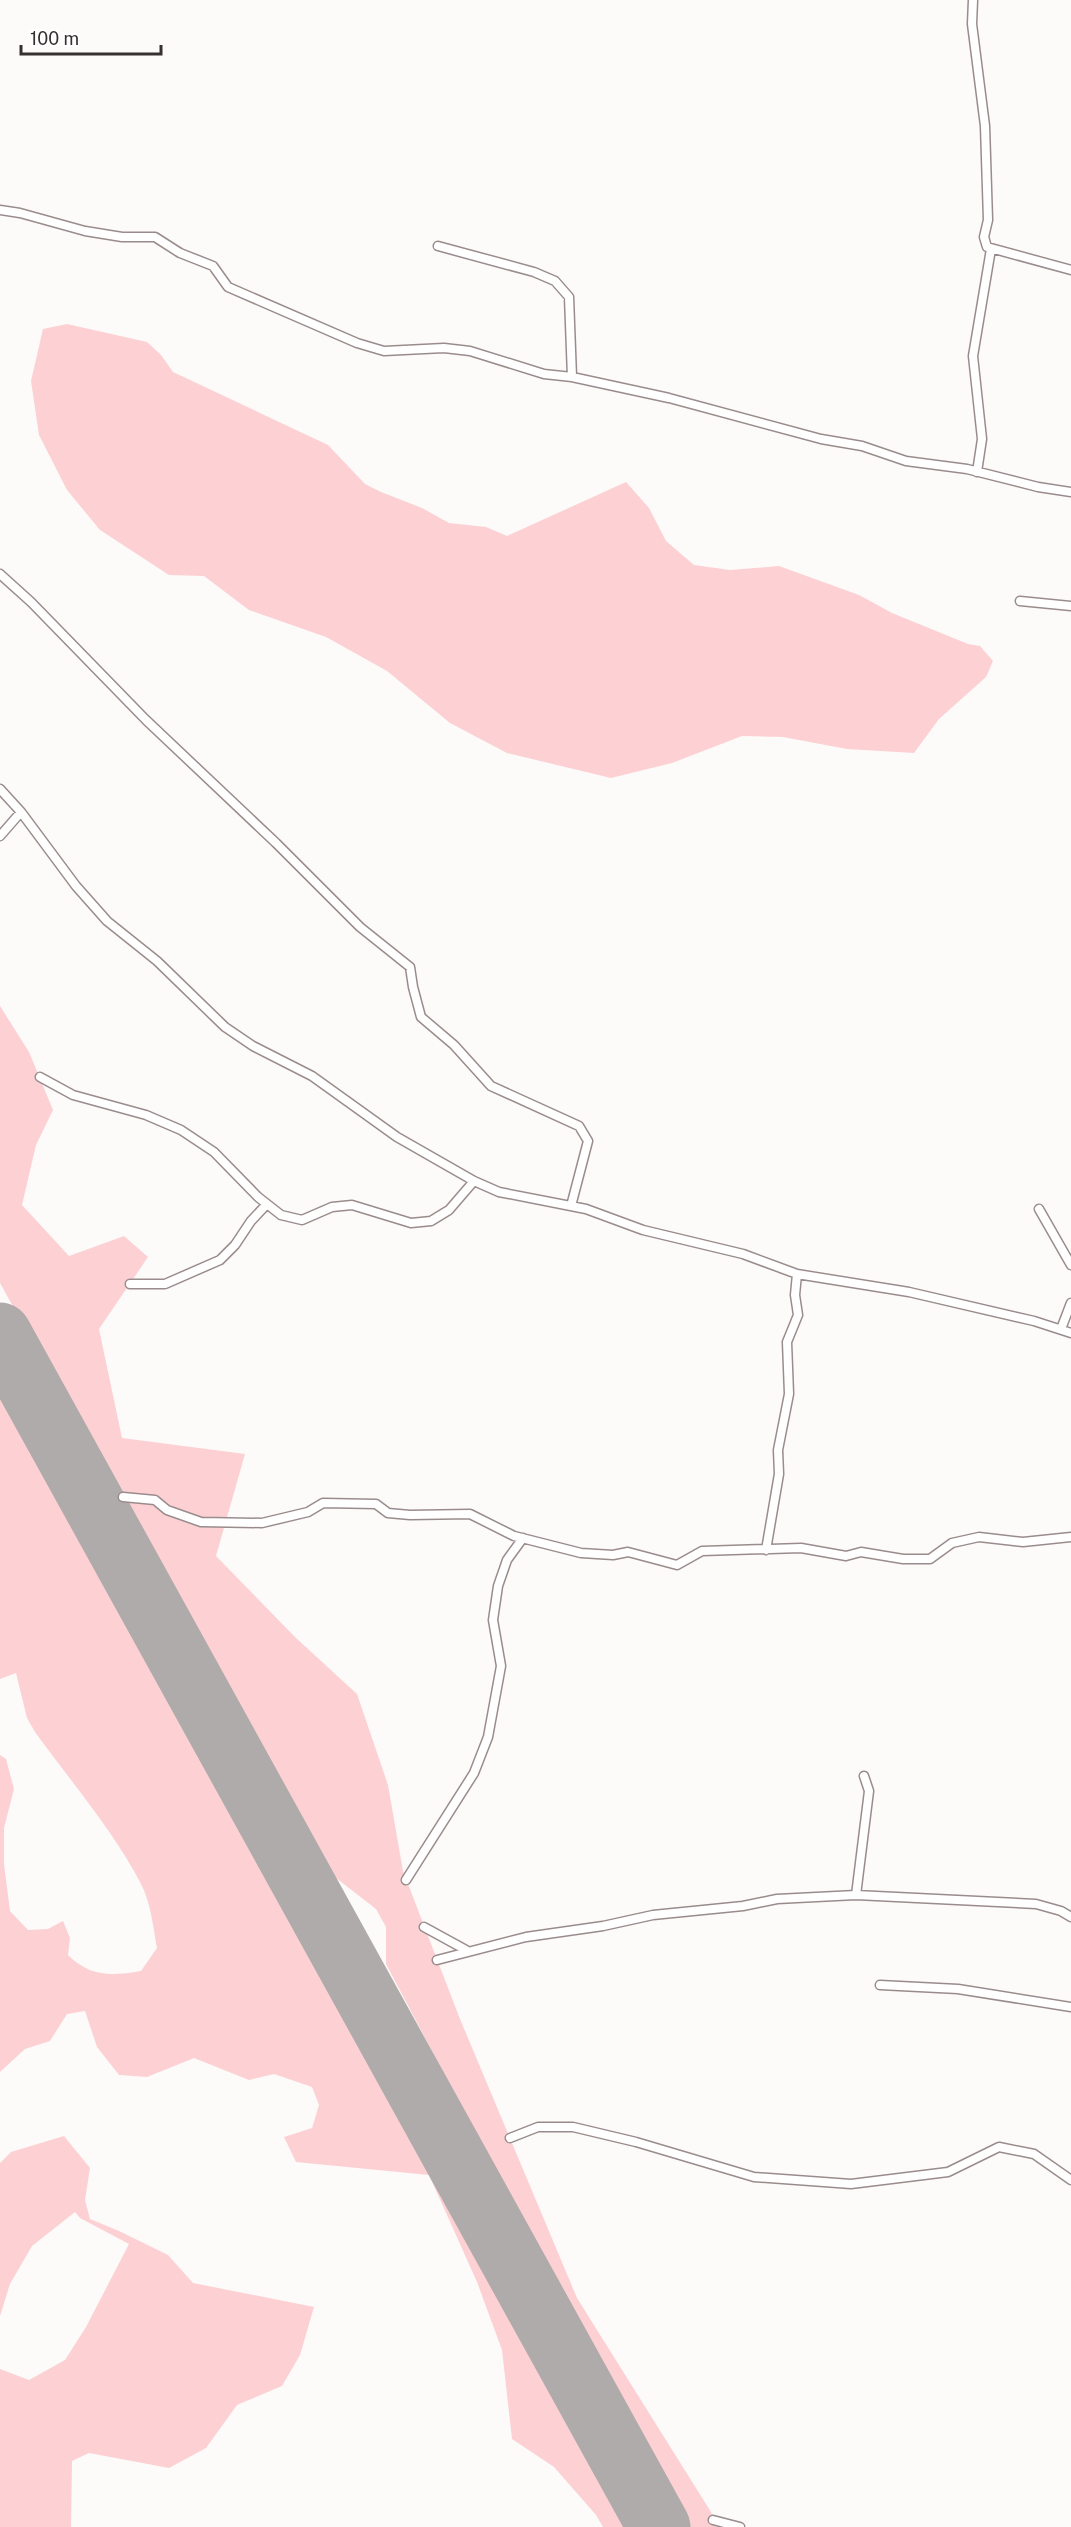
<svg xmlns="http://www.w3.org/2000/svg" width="1071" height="2527" viewBox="0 0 1071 2527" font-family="'Public Sans',sans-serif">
<rect width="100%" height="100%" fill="#fdfafa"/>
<!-- green -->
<path fill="#fdd1d3" d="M67,324L147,342L161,355L173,372L328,445L365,484L381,492L422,508L449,523L486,527L507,536L626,482L649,508L666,541L694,565L730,570L779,566L859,595L892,613L968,644L980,646L993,661L986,677L939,719L914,753L847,749L783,737L742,736L672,763L611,778L507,753L450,723L387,671L326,637L249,610L204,576L169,575L100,530L67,490L39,435L31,381L43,329Z
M0,1006L29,1052L53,1110L36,1145L22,1205L69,1256L124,1236L148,1257L99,1329L122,1438L245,1454L216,1556L296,1638L357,1694L388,1785L403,1871L460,2019L577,2298L711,2512L716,2527H688L587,2344L386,1964V1927L376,1909L331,1874L313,1850L0,1283Z
M0,1357C114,1569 233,1779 348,1990C445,2169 536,2350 636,2527H603L596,2515L554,2467L512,2439L502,2350L477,2282L429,2175L296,2162L284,2137L312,2128L319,2105L312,2087L274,2074L249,2080L194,2058L147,2077L119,2075L97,2047L85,2011L67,2014L50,2041L25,2049L0,2072V1755L6,1759L14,1789L4,1828V1864L10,1911L28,1930L48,1929L63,1921L70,1938L68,1955C90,1977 111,1976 141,1971L157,1948C153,1927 151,1903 141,1884C115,1833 69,1779 35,1732L27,1718L16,1673L0,1679Z
M64,2136L90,2168L85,2200L90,2219L119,2231L168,2255L193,2283L314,2307L300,2355L282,2386L237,2405L206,2448L169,2468L89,2453L72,2461L71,2527H0V2369L29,2380L65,2360L86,2327L129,2244L80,2218L75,2212L32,2246L10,2284L0,2316V2163L11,2152Z"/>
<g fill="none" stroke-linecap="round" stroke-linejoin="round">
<!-- runway -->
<path stroke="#afabab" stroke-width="63" d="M0,1334L659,2527"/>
<!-- minor casing -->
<g stroke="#9a8c8c" stroke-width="11">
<path id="minor" d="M973,0L972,24L985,126L988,220L984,237L987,247L1071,270
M0,210L20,213L85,231L122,237H155L180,253L213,266L228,287L357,343L384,351L444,348L470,351L544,374L572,377
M438,246L534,272L555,281L569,297L572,377L669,398L821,439L862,446L906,461L967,469L1038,487L1071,492
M977,472L982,439L973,356L991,249
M0,574L31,602L146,720L276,843L360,927L410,967L413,987L421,1017L454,1045L491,1086L579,1126L588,1141L571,1206
M1020,601L1071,606
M0,789L21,812L76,886L107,921L157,961L225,1027L253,1046L312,1076L397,1137L474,1181L499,1192L586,1209L643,1230L743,1254L797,1274L909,1292L1034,1321L1071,1333
M0,836L21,812
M40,1077L73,1095L146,1115L181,1130L214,1152L258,1197L281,1215L302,1220L332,1207L352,1205L411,1223L431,1221L449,1210L474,1181
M1039,1209L1071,1265
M130,1284H165L220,1260L235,1245L251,1221L267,1204
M1061,1329L1071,1303
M123,1497L155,1500L167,1510L201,1522L262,1523L308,1512L323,1503L376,1504L388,1513L410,1515L470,1514L514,1536L581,1553L613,1555L628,1552L677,1565L702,1551L801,1548L846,1556L861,1552L903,1559H930L952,1543L979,1537L1023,1542L1071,1537
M766,1550L779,1474L778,1450L789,1394L787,1342L798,1315L795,1295L797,1274
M406,1880L474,1773L488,1737L501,1666L493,1620L498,1586L507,1560L523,1538
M856,1895L869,1791L864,1776
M424,1927L466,1950
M437,1960L526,1937L603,1926L653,1915L743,1906L777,1899L856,1895L1036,1904L1061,1911L1071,1917
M880,1985L958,1989L1071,2007
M510,2138L538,2127H573L636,2142L754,2177L851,2184L948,2172L999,2147L1034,2154L1071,2180
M713,2520L740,2527"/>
</g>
<!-- minor -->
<use href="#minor" stroke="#fff" stroke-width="8"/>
</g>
<!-- scale -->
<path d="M21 45v9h140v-9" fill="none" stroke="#363030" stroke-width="3"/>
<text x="30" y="45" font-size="18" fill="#363030" stroke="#ffffff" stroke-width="4.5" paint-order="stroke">100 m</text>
</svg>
